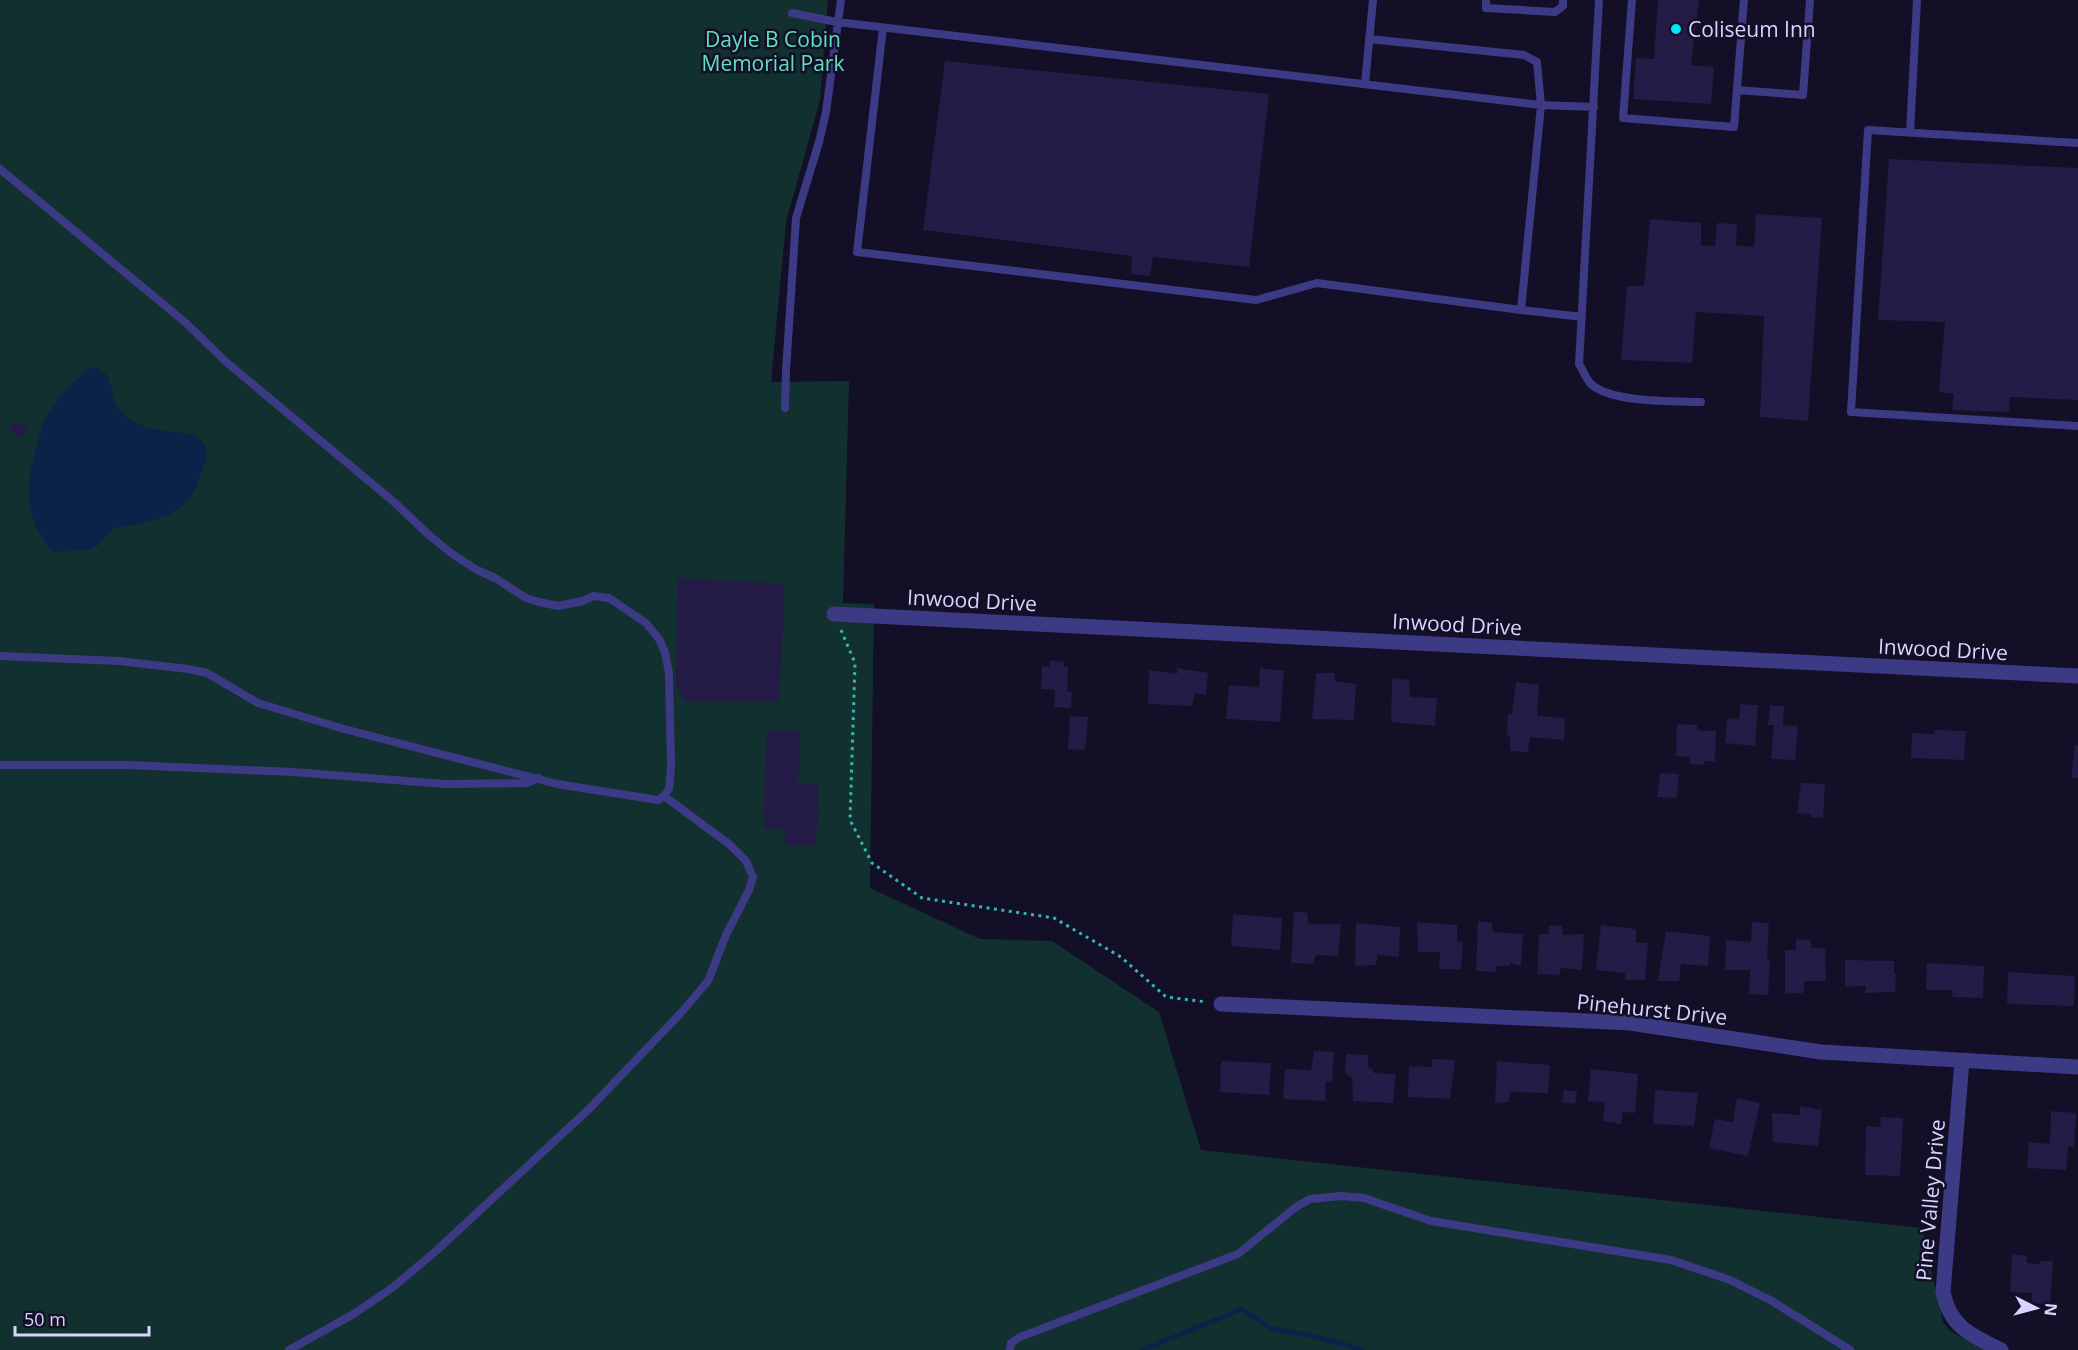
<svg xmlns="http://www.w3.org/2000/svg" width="2078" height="1350" viewBox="0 0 2078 1350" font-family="'Open Sans',sans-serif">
<rect width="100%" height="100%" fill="#130f26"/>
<!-- green -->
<path fill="#12302f" d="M0,0H828L820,100L786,222L771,382L849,381L843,603L874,604L870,888L980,939L1052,941L1159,1012L1201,1150L1922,1228L1943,1322L1950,1331L1986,1350H0Z"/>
<!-- water -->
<path fill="#0c2248" d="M90,367C116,370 108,392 119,408C124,416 133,420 141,425C159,435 205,426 207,452C207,459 203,467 201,474C198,482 195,492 190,499C174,519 138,525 114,528L99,545L89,550L53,552C23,520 25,484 37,445C40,432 44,419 52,407C62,392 78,379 90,367Z"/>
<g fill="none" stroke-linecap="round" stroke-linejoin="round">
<!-- stream -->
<path stroke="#0c2248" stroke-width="5" d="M1142,1350L1242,1309L1272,1329L1314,1336L1362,1350"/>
</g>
<!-- building -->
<path fill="#241b47" d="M1658,0H1699L1691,65L1714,67L1711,104L1633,99L1636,58L1654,59Z
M945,61L1269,94L1249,267L1153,257L1150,276L1131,274L1132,256L923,230Z
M1889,159L2078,168V400L2010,397L2009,412L1952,410L1954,394L1939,392L1945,322L1878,320Z
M1756,214L1822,218L1808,421L1760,417L1764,316L1696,312L1692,363L1621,360L1627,286H1644L1650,219L1701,223V245L1715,246L1717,223L1737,224L1736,245L1754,247Z
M15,421L28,427L23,438L10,432Z
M678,578L785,584L779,702L684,701L676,686Z
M1050,660L1064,662V667H1068L1067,691L1072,692L1071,708L1054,707L1055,690L1041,689L1042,666L1049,667Z
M1177,668L1208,673L1206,695L1195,693L1192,706L1148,704L1149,670L1177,674Z
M1260,668L1284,671L1280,722L1226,719L1229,685L1259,687Z
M1316,673H1334L1335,681L1356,684L1354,720L1312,719Z
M1392,678L1409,680L1410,697L1437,698L1435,726L1391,722Z
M1516,682L1539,685L1537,716L1565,718L1564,740L1530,737L1528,752L1510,751V735H1507L1508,714H1512Z
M1740,704L1758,705L1755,746L1725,743L1727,718L1739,719Z
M1770,706H1784L1783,725L1798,726L1795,760L1771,759L1774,725H1768Z
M1070,716L1088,717L1085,750L1068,749Z
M1677,724L1697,725V730L1716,731L1715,762L1705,761L1703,765L1690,764V757L1676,756Z
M767,730L801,732L798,783L818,785L816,846L785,845V829L763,828Z
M1935,730L1966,731L1964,760L1911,758L1912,733L1934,734Z
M2075,745L2078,746V778H2071Z
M1660,773L1679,774L1677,798L1657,797Z
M1801,783L1825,784L1823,818L1811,817V814L1797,813Z
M1294,911L1307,913L1309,924H1341L1338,956L1316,955L1313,964L1291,963Z
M1233,914L1282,918L1280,950L1231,946Z
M1478,921L1492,923L1493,932L1523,934L1521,966L1510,963V966H1497L1496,972L1476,971Z
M1417,922L1457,925V941L1463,942L1461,969H1439L1440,952H1418Z
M1752,922L1769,923L1767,959L1770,961L1768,995L1749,994L1750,970H1725L1726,940L1751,942Z
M1356,923L1400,927L1399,957L1378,955L1376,965L1355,966Z
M1549,925L1562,926L1563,935L1584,934L1582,970L1561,968L1559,975L1537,974L1539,934H1549Z
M1601,925L1636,929V943H1648L1645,980H1625V973L1596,970Z
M1666,931L1710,936L1708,966L1681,964L1679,981H1658Z
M1796,939L1810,940L1812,948H1825L1826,981H1805L1803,993L1785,994V950H1796Z
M1845,960L1894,961V974H1896L1895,992L1865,993L1866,986L1845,987Z
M1927,963L1984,966L1983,998L1952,997L1953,990H1926Z
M2008,972L2075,976L2074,1006L2007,1004Z
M1314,1051L1334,1052L1332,1082H1326L1325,1101L1283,1099L1285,1069L1311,1070Z
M1346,1054L1368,1055V1067L1372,1068L1374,1073L1396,1074L1393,1103L1353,1101L1352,1077L1345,1074Z
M1433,1059L1455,1060L1450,1099L1408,1097L1409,1066L1431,1067Z
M1221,1061L1271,1063L1269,1095L1220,1092Z
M1497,1061L1550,1065L1548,1093L1510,1092L1509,1102L1495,1103Z
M1591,1069L1638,1074L1635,1113L1623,1112L1621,1124L1603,1121L1605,1102L1588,1101Z
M1564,1090L1577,1091L1575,1104L1562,1102Z
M1655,1090L1698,1093L1694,1126L1653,1124Z
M1737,1098L1760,1103L1748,1156L1709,1148L1715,1119L1733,1122Z
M1800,1106L1822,1110L1818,1146L1773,1142L1772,1113L1800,1115Z
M2051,1111L2076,1113L2074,1147H2068L2066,1170L2027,1168L2029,1142L2050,1144Z
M1881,1117L1903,1118L1900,1176L1865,1175L1866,1126L1880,1127Z
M2012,1254L2027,1256V1263L2040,1264L2041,1261H2053L2050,1304L2032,1303V1293L2010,1292Z"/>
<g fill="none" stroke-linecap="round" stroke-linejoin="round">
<!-- path -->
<path stroke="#2fb8b0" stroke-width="3" stroke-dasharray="3 4.5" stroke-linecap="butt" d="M841,630L855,663L850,820L872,863L922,898L1054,918L1121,957L1166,997L1207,1002"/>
<!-- lane -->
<path stroke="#3d3a85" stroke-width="8" d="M1486,0V8L1555,12L1563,6V0
M1599,0L1579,364C1583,370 1586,379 1591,384C1611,403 1674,401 1701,402
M1632,0L1623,118L1734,127L1744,0
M792,13L837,22L1541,105L1594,107
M883,28L857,252L1256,300L1317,283L1521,310L1541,105L1537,62L1524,55L1369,39
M1365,84L1373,0
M1737,90L1803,95L1810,0
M1910,132L1917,0
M2078,143L1868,130L1851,412L2078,426
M0,169L186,323L225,361L394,502L430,536L451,553L477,570L495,578L526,598L539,602L558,606L583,601L593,596L609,598L646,623L659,639L665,652L669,673L671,767L669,789L664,796L658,800L557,784L344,729L258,703L207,673L188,669L119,661L0,656
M1521,310L1582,317
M785,408L786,371L796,218L819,142L826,112L841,0
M0,765H127L293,772L445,784L528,783L538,778
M289,1350L352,1315L392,1288L436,1251L589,1109L680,1014L708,981L726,935L749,890L753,877L746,861L729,844L664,796
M1010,1350L1011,1343L1020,1337L1238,1254L1296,1207L1310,1199L1341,1196L1364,1198L1431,1221L1671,1260L1730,1280L1772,1301L1850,1350"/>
<!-- street -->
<path stroke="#3d3a85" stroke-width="15" d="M834,614L2078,676
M1221,1004L1630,1023L1821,1052L2078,1067
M1962,1061L1943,1292C1950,1327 1971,1335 2001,1350"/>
</g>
<!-- markers -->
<circle fill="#00e5ff" stroke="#130f26" stroke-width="2" cx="1676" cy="29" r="6"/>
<g text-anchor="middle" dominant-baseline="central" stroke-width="5" stroke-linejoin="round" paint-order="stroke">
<!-- poi labels -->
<g font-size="21" fill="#d9d4ff" stroke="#130f26" text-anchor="start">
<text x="1688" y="29">Coliseum Inn</text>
</g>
<!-- park labels -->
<g font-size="21" fill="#5fe0c0" stroke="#130f26">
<text x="773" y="39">Dayle B Cobin<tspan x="773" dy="24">Memorial Park</tspan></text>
</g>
<!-- street labels -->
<g font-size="21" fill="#d9d4ff" stroke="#130f26">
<text transform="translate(972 600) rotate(3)">Inwood Drive</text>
<text transform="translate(1457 624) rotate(3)">Inwood Drive</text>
<text transform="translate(1943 649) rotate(3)">Inwood Drive</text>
<text transform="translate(1652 1009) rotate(6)">Pinehurst Drive</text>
<text transform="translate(1930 1200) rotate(-85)">Pine Valley Drive</text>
</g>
</g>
<!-- north arrow -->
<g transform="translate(2036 1308) rotate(96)" stroke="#130f26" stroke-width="4.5" paint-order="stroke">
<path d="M0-4.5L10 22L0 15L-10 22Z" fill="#d9d4ff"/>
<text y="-9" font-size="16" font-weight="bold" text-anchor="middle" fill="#d9d4ff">N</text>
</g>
<!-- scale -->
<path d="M15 1326v9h134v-9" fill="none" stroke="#d9d4ff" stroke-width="3"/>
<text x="24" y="1326" font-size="18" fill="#d9d4ff" stroke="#130f26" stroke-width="4.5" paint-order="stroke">50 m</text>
</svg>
